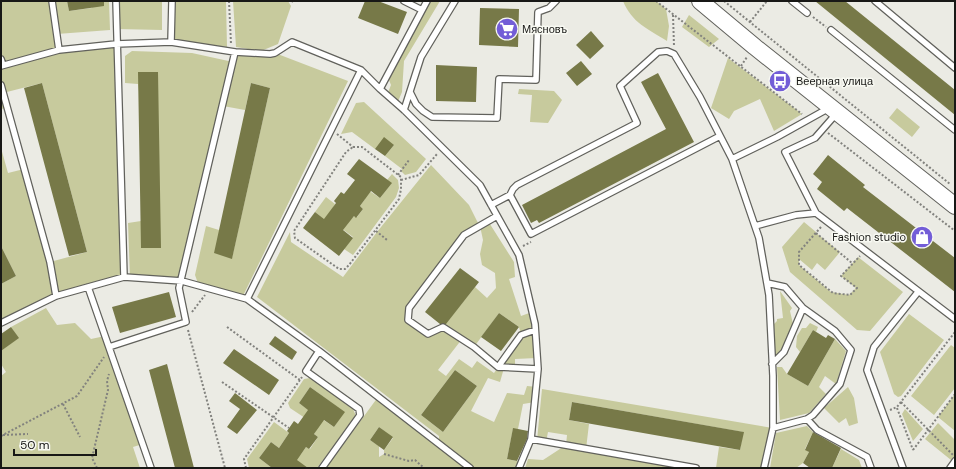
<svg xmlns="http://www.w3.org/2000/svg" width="956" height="469" viewBox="0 0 956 469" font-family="'DM Sans',sans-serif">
<rect width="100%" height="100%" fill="#ebebe4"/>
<!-- green -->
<path fill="#c7ca9d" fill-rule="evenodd" d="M1,1H52L53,2L67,1L69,11L92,8V1H109L110,30L57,34L59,49L116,44L124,277L56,296L1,323V284L16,276L1,246V148L8,173L24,169L50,262L87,252L42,83L3,93L7,108L1,109Z
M116,1H162V30L116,29Z
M175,1H226L227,47L174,40Z
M233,1H288L291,6L278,44L261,51L236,47Z
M429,1H440L404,61L402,92L397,104L387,95L391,85L387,75Z
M623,1H656L666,9L669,26L667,41C648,29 632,23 623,1Z
M689,15L719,39L709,47L682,27Z
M132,51L192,53L233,62L235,52L275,53L348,81L242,298L199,286L195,275L206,226L219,230L232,258L270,88L251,83L245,110L223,106L182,281L130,277L128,223L141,221V248H160L138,84L125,83V56Z
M728,58L802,114L774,131L760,99L734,111L729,119L711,108Z
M519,89L554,91L562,100L548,123L530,122L532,95L518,94Z
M364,102L426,159L416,172L405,175L401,171L402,169L385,156L394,145L375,149L352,132L341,134L356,103Z
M897,108L920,127L912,137L889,118Z
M431,165L469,205L479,225L462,233L407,307L406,322L408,320L428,334L443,327L475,287L487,298L496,288L495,273L482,265L480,254L483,240L480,226L488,221L514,262L515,277L509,279L521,316L532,312L537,358L515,359V368H504L500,382L488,378L471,411L494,422L507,393L524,395L527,386L537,387L535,402L523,404L518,429H513L507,459L522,462L519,468H326L378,397L439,443V436L257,297L290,232L291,242L343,277L377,232ZM499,313L519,327L521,335L494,373L477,361L472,368L459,359L446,376L438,370L462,339L474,347ZM455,370L477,386L443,432L421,415ZM379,427L393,438L384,450V454L379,457V446L370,440Z
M392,174L398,180L399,188L396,197L353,255L344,249L353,237L341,228L354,216L357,217L363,209L360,206L365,199L363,197L368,190L380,198L391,184L387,180Z
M326,197L335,204L326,221L315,212Z
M804,222L816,232V233L840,252L825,270L817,263L812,270L799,259V265L831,292L849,295L856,288L841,276L858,257L903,292L870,331L857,330L790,272L782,247Z
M780,291L792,308L790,311L793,324L783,351L778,356L775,353L774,324L777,321V319L783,318Z
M46,308L57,325L75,323L91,339L105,336L143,444L133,447L140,468H1V376L6,372L1,364V351L18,338L11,327Z
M909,314L944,340L901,396L898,397L894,394L880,352Z
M810,323L818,327L816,332L813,330L800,352L796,347L797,336L802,328H806Z
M835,339L846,351L836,384L825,376L819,387L826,394L809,413L780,420L777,367H782L787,374L808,386Z
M951,345L955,348V388L934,415L911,396Z
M310,378L353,409L356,416L317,468H306L295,459L301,454L306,447L310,449L318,437L314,434L322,419L334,427L344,412L310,387L299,403L310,411L305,418L290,408L288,403L304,379Z
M848,387L854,398L858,423L849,426L846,418L839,423L824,408Z
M542,389L773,428L764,468H716L719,447L740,450L743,432L572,402L569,420L589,424L586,449L668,463L667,468H525L528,459L543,460L566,445L567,435L548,432L546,442L537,440Z
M955,394V431L938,417Z
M905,409L923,429L913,441L902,414Z
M274,422L289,433L279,448L271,442L259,458L272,468H249L247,459Z
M938,423L955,440V456L951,460L925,439Z
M807,426L813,432L805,449L809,452L803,463L796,468H770L776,433Z
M841,449L859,460L862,468H832Z"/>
<!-- building -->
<path fill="#777948" d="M67,1H104V6L69,11Z
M365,1H378L407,12L398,34L358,18Z
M815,1H845L955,90V115Z
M480,8L519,9L518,47L479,45Z
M591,31L604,46L590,59L576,45Z
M581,61L592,74L577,86L566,73Z
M436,65L477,67L476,102L436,101Z
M138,72H158L161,248H141Z
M658,73L694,142L539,223L537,220L531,223L522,205L666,129L641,82Z
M42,83L87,252L69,256L24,88Z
M251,83L270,88L232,259L214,253Z
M384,137L394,145L385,156L375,149Z
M828,155L865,185L863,187L955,258V292L847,208L844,211L817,189L822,182L813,174Z
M359,159L392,183L380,198L371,191L360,206L363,209L356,218L354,216L343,230L353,238L339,256L303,228L315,212L324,219L336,203L334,201L341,192L344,194L355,180L347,174Z
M1,246L16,276L1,284Z
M460,268L479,282L446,324H440L425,312Z
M169,292L176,317L120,333L112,307Z
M499,313L519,327L501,351L481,337Z
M11,327L19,338L1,351V334Z
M813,330L826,338L828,335L835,339L808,386L787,374Z
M275,336L297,352L292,360L269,344Z
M234,349L279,380L269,395L223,363Z
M167,364L194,468H175L149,370Z
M455,370L477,386L443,432L421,415Z
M310,387L345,412L334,427L324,420L314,434L318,437L309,449L306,447L297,460L308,468H272L259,458L271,442L279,448L289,433L287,431L294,421L298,424L308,410L299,403Z
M235,393L257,410L237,434L227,427L240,409L229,401Z
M572,402L744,432L740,450L569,420Z
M379,427L393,437L384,450L370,440Z
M513,428L528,431L527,439L517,461L507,459Z
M813,432L841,448L832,468H810L803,463L809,452L805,450Z"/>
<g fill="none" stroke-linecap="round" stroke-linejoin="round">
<!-- lane casing -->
<g stroke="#61615c" stroke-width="8">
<path id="lane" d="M52,1L59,50
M116,1L124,277
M404,1L422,10
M792,1L807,13
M875,1L955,68
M831,30L955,130
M171,42L172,1
M1,59L3,65
M1,66L59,50L116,44L171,42L235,52L270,54L275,53L292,42L361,70L380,89L404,110L480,185L519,255L535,324L538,369L531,439L519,468
M1,85L50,262L56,296
M380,89L427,1
M410,92L416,104L423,111L432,117L497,118L499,79L536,80L538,12L549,8L556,1
M404,110L421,57L455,1
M836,114L815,138L785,152L816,213L955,319
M732,159L777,137L829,108
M510,195L531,234L720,136
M491,205L510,195L513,189L517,185L637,123L620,86L658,52L667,51L674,54L700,97L732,159L759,238L769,295L773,376V428L764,468
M497,216L464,235L409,308L408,320L428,334L443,327L474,347L498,367L538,369
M755,226L796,215L816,213
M767,283L785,287L803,308L835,331L851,350L840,384L813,415L807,419L773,428
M88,287L151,468
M247,299L361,70
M1,323L56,296L124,277L182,281L247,299L319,351L470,468
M109,347L186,322L179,288L235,52
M319,351L306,371L359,409L360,415L322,468
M772,364L784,352L803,308
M498,367L521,335L535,330
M807,419L817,430L867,457L871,468
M531,439L696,468
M903,468L867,370L874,347L918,292
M950,468L955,461"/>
</g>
<!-- secondary casing -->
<g stroke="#61615c" stroke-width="18">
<path id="secondary" d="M700,1L755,47L955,206"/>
</g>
<!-- path -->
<path stroke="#82827e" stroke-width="2" stroke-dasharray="2 2" stroke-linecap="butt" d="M229,1L231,44
M292,1L293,2
M656,1L802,114
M724,1L950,184
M673,15L674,46
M813,17L826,27
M750,22L767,1
M741,66L747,57
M828,133L955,231
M337,134L353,147
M353,147H362L401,177V189L399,199L349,265L345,269H339L295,238L294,231L346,152Z
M398,175L409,160
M401,180L419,175L437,154
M821,227L799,252V265L833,293L850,295L857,288L841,276L860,256
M376,231L387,240
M816,233L852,263
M523,246L531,242
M192,312L205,295
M227,327L300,380
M188,330L225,468
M222,382L289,428
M901,402L953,455
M63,404L80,437
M897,408L913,450
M890,410L897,407L955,332
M3,435L28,434
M1,436L77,396L104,357
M913,450L955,394
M384,454L409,461L415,460L424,468
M97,468L92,458L108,390L107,381L109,374
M246,468L244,459L302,377
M437,468H439"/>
<!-- lane -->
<use href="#lane" stroke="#fff" stroke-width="5.5"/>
<!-- secondary -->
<use href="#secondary" stroke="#fff" stroke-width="16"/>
</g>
<!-- icons -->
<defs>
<g id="supermarket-disc" transform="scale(1.15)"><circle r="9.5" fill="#735dd7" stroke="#f8f9f2"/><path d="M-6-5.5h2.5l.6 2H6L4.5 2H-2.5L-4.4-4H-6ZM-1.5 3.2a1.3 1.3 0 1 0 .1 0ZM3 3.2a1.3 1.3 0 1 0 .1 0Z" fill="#fff"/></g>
<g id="bus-disc" transform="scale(1.15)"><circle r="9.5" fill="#735dd7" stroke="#f8f9f2"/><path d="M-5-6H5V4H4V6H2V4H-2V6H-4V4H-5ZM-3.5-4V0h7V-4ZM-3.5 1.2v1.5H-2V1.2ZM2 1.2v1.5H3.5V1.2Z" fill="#fff"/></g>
<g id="shop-disc" transform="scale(1.15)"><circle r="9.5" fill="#735dd7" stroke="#f8f9f2"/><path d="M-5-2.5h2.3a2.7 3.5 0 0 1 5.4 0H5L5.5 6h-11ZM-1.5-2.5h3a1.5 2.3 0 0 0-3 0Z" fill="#fff"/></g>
</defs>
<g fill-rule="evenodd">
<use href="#supermarket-disc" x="507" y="29"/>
<use href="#bus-disc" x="780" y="81"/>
<use href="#shop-disc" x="922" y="237"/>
</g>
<g text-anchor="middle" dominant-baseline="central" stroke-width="3" stroke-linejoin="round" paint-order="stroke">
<!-- poi labels -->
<g font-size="11" fill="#181816" stroke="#f8f9f2" text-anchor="start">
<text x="522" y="29">Мясновъ</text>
<text x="796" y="81">Веерная улица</text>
<text x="906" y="237" text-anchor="end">Fashion studio</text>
</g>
</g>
<!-- border -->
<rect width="956" height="469" fill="none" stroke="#181816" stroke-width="4"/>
<!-- scale -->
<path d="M14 449v6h82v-6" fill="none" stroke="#181816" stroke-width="2"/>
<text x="20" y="449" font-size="12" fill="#181816" stroke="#f8f9f2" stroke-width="3" paint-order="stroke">50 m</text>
</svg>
